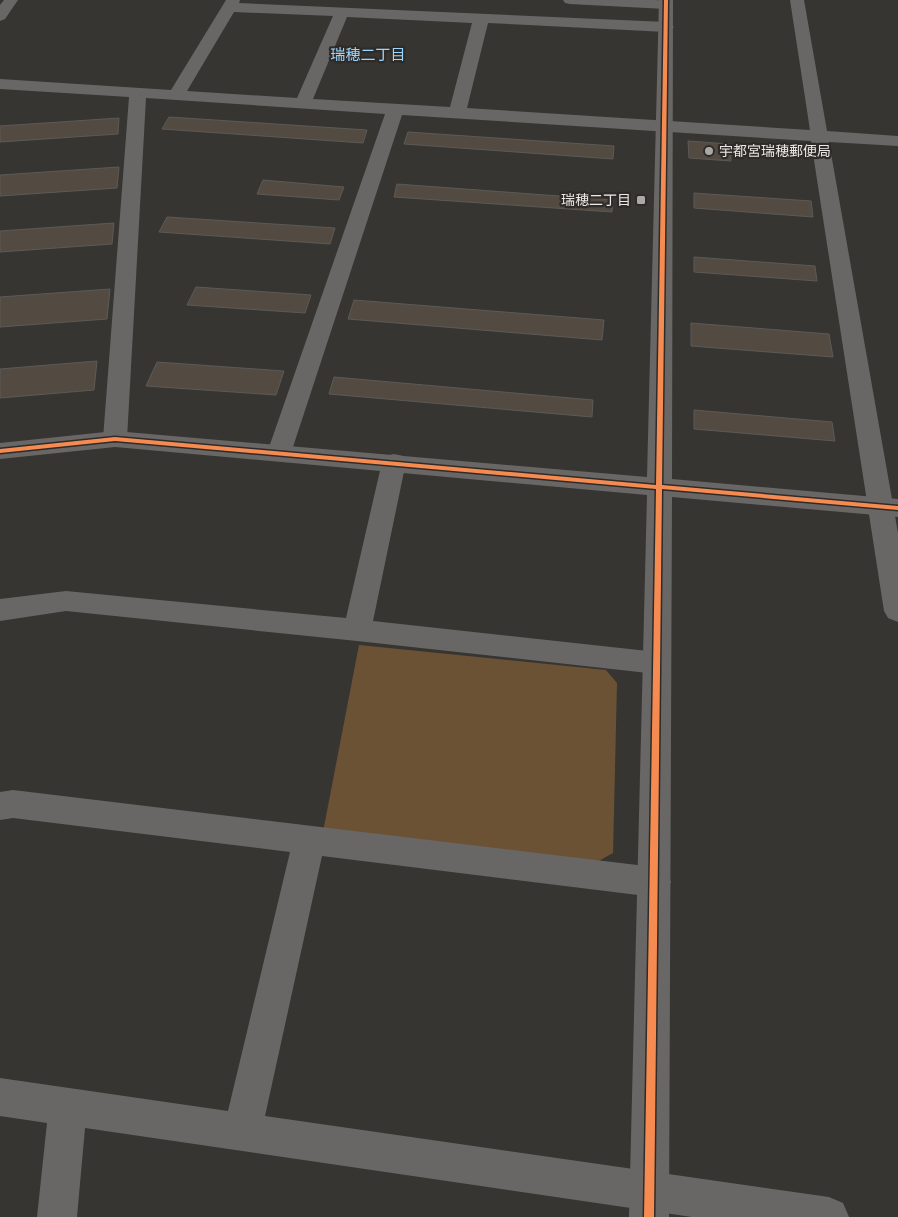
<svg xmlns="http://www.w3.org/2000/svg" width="898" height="1217" viewBox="0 0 898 1217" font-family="Karla,'Noto Sans JP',sans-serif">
<rect width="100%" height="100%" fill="#373532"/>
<!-- green -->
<path fill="#6c5235" d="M359,645L606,670L617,683L613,853L595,863L323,832Z"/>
<!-- building -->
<path fill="#534b41" stroke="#5c5a58" d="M169,117L367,130L363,143L162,129Z
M119,118L118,134L0,142V126Z
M408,132L614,146L613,159L404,144Z
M688,141L730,144L731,161L689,158Z
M119,167L117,188L0,196V175Z
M263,180L344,187L339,200L257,194Z
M397,184L613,200L612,212L394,197Z
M694,193L811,201L813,217L694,208Z
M167,217L335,228L330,244L159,232Z
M114,223L112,244L0,252V231Z
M694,257L815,266L817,281L694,272Z
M196,287L311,295L305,313L187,305Z
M110,289L107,319L0,327V297Z
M354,300L604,320L602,340L348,319Z
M691,323L829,334L833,357L691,346Z
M97,361L94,390L0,398V369Z
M157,362L284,371L276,395L146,386Z
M334,377L593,400L592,417L329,394Z
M694,410L832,422L835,441L694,429Z"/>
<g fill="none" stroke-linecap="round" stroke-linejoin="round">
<!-- minor -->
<path fill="#696766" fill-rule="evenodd" d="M4,0H18L5,19L0,21V5Z
M226,0H240L239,3L666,22L671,24L674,27L671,30L666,32L488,23L467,108L810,130L790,0H804L827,131L898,136V146L829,142L898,533V622L888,618L884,611L811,141L402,115L291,453L288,459L279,461L270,459L267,453L385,114L146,98L127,439L123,445L115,447L107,445L103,439L129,97L0,89V79L171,90ZM234,12L333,16L297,98L187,91ZM347,17L472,23L450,107L313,99Z
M563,0H656L671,2L673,5L671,8L666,9L570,4L565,3Z
M394,454L403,456L406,462L373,621L657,652L667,655L671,663L667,671L657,674L357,641L66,611L0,621V599L66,591L346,618L382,462L385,456Z
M13,790L654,867L666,871L671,882L666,893L654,897L322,856L265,1116L829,1197L843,1203L849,1217H692L85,1128L77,1217H37L47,1123L0,1116V1078L228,1111L290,852L13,818L0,820V792Z"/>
<!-- tertiary -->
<path fill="#696766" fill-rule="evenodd" d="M659,0H673L672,479L898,499V517L672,497L669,1217H629L647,495L115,447L0,459V443L115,431L647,477Z"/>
<!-- cycleway casing -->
<g stroke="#2e2b28" stroke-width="3">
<path id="cycleway" d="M664,0H668L662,485L898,506V510L662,489L654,1217H644L656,489L115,441L0,453V449L115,437L656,485Z"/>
</g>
<!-- cycleway -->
<use href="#cycleway" fill="#f68b52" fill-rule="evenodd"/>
</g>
<!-- markers -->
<g fill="#aba9a7" stroke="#2e2b28" stroke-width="2">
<circle cx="709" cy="151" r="5"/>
<rect x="636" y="195" width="10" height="10" rx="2.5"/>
</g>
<g text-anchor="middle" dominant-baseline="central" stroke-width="4.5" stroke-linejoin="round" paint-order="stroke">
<!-- far-poi labels -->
<g font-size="14" fill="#eae8e6" stroke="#2e2b28" text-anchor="start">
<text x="719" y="151">宇都宮瑞穂郵便局</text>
<text x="631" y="200" text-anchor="end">瑞穂二丁目</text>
</g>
<!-- far-neighbourhood labels -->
<g font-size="15" fill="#9dd6fd" stroke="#2e2b28">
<text x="368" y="55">瑞穂二丁目</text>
</g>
</g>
</svg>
